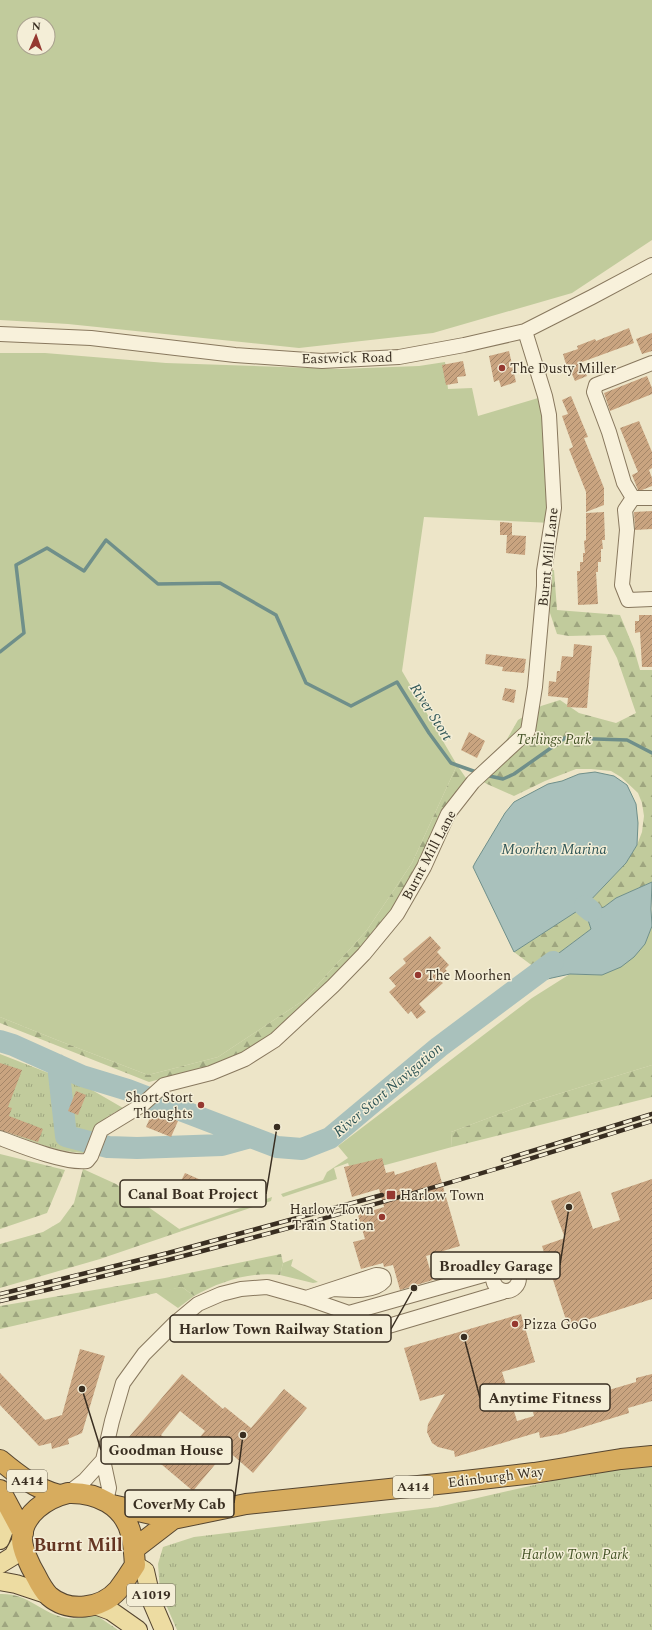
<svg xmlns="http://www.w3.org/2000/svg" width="652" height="1630" viewBox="0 0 652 1630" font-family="Spectral,serif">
<defs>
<pattern id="forest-firs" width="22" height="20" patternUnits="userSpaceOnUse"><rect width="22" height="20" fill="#c1cb9c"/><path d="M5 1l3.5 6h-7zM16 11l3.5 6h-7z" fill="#9ea57f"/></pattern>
<pattern id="park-tufts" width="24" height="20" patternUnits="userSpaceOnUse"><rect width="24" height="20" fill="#c1cb9c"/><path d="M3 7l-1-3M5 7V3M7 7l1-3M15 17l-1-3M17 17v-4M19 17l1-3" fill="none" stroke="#9ea57f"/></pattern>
<pattern id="building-hatch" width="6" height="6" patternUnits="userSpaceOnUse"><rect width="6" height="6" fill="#c9a480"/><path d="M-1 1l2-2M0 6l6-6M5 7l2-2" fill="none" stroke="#a48668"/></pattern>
</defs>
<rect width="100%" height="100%" fill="#ede5c8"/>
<!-- grass -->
<path fill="#c1cb9c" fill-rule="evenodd" d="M0,0H652V240L572,293L433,333L299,348L68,324L0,320ZM24,24H48V48H24Z
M0,353H45L166,363L339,369L419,366L445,362L448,389L472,388L478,416L545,396L552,523L424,517L402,671L457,765L412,863L367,930L304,1000L218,1057L148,1075L57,1040L0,1017Z
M652,926V1065L529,1103L451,1132L452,1147L352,1174L348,1163L334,1168L337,1179L283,1197L281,1194L323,1180L327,1172L348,1158L338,1146L532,998L570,974L602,975L645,944Z
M272,1197L271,1201L182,1231L179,1229Z
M293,1259L291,1266L318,1282L313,1283L280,1275L283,1263Z
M182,1287L194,1296L178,1308L155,1292Z"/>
<!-- forest -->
<path fill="url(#forest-firs)" d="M554,570L557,610L620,615L634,649L640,670H652V882L616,898L604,907L591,911L588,920L591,929L543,965L538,970L514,952L585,906L626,863L637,845L642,832L644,816L642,803L638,793L621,777L611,771L591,769H576L545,781L514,796L487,784L476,777L506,741L518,720L541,706L560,700L579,713L616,723L636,713L617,658L605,635L569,636L557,634L548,607L544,571Z
M457,765L468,781L411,888L320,995L256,1047L210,1066L149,1082L0,1023V1017L57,1040L148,1075L218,1057L304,1000L367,930L412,863Z
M652,1065V1097L452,1147L451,1132L529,1103Z
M0,1154L65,1170L47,1213L0,1229Z
M83,1169L116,1184L182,1231L100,1259L0,1288V1244L43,1232L60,1222L74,1203Z
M281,1254L283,1263L280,1275C251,1271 219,1282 194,1296L182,1287L0,1329V1306L165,1278Z
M0,1594C29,1593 40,1613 66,1618C74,1620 87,1616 96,1615L118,1630H0Z"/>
<!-- park -->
<path fill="url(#park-tufts)" d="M0,1054L92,1090L123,1108C108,1116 96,1122 90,1139C87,1144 87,1148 83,1153C55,1152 26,1139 0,1129Z
M652,1458V1630H177L160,1591L158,1564L163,1547L194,1537L438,1507Z"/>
<!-- water -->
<path fill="#a9c1bc" stroke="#6f8f8a" d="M595,772L614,776L627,785L636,804L638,823L637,845L626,863L585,906L514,952L473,867L475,863L505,813L514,802L548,784L562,781L579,774Z
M652,882L651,909L652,926L645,944L634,957L621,967L602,975L570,974L538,981L529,979L543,965L591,929L588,920L591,911L604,907L616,898Z
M163,1100L216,1121L215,1125L161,1104Z"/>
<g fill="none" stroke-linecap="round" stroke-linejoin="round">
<!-- stream -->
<path stroke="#6f8f8a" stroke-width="3.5" d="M0,652L24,633L16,565L47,548L84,571L106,540L158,584L220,583L276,615L306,683L351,706L397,682L429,733L451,763L479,773
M485,775L503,779L514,774L565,738L627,740L652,753"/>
<!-- river -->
<path stroke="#a9c1bc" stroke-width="22" d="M585,906L591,911
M0,1041L13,1045L82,1076L128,1090L277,1147L302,1149L330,1138L439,1047L553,962
M58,1065L66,1136L108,1147L137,1148L222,1145L251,1137"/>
</g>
<!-- building -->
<path fill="url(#building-hatch)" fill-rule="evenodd" d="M629,328L634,343L582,362L587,376L575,381L569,367L567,368L563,354L578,349L577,346L595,339L596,341Z
M652,333V351L642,354L636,339Z
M509,351L516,382L501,387L499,380L494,382L489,356Z
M463,361L466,376L457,377L458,383L446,385L442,365Z
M647,376L652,388V394L610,411L604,393Z
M571,396L588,437L584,438L604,488V505L586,512V492L569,449L573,447L562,416L568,414L562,400Z
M639,421L652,452V468L649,470L652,478V486L642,490H638L632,475L638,472L620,428Z
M652,511V529L635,530L634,512Z
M604,512L605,540H602L603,549H601V562H598V572H596L598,604L578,605L577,571H580V562H583V553H585L584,541L586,540V513Z
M500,522L512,523V535H500Z
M507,535L526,536L525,555L506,553Z
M639,615H652V667H642L640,632L635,633V621H639Z
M574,644L592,646L587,708L567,707L568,698L548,696L549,681L556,682L557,671H560L562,656L573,657Z
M486,654L526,659L524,673L502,671L503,667L485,664Z
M505,688L516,690L514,703L502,700Z
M469,732L485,741L477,758L461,750Z
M430,936L441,948L437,952L449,965L445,969L447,971L438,979L443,983L419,1004L426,1012L417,1019L411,1011L408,1014L389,992L396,986L389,978L406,963L403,959Z
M0,1063L22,1070L8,1107L12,1108L9,1116L43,1129L38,1142L0,1130Z
M76,1091L86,1095L78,1115L68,1111Z
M153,1111L178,1121L171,1137L146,1127Z
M382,1158L386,1173L394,1171L395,1175L436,1162L460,1246L426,1256L433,1280L400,1290L393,1265L384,1267L383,1263L361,1269L353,1242L365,1239L358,1215L384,1207L379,1189L352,1197L344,1167Z
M185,1173L201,1180L190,1204L179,1199L180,1196L172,1193L177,1182L180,1183Z
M652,1179V1299L568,1326L542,1246L565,1238L551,1201L580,1191L593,1229L620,1220L611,1193Z
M521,1314L535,1362L502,1372L517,1421L534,1416L533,1412L553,1407L552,1404L568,1399L569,1401L592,1395V1393L602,1390V1392L636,1382V1378L652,1374V1401L628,1408L629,1413L561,1434L540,1438L539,1432L455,1457L454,1451L438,1447L432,1443L427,1432L428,1424L445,1394L420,1401L404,1348Z
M80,1349L105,1356L82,1433L68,1439L69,1444L52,1449L51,1443L39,1446L0,1405V1373L45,1420L62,1415Z
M182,1374L223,1409L225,1407L251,1428L284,1389L307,1408L253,1473L227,1450L193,1491L129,1437ZM180,1411L205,1431L186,1454L161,1435Z"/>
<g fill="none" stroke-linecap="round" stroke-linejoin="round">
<!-- minor casing -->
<g stroke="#88785e" stroke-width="16">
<path id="minor" d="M0,334L91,338L235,355L322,361L399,357L464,345L525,331L592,297L652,265
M652,363L596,385L594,392L609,432L624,483L633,498H652
M633,498L625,510L627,530L622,585L628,600L652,599
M0,1138C21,1146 66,1164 87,1161L91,1156L101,1130L142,1105L164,1085L211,1073L245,1059L275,1040L333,986L364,954L397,914L424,867L448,814L473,782L528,731L535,687L544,586V571L554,508L549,415L545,396L525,331
M493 1278a13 13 0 1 1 26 0a13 13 0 1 1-26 0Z
M306,1298L376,1275C381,1275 384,1276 384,1281C374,1293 348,1290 334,1289
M349,1313L494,1272
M68,1493L85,1480L103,1460
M106,1501L109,1488L103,1460L112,1421L123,1383L144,1354L174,1324L198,1304L221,1294L241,1289L267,1287L306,1298L349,1313L376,1326L385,1327L503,1292"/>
</g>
<!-- major casing -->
<g stroke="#564631" stroke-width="20">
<path id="major" d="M0,1540L5,1527L6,1502
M0,1564L13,1556L22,1540
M135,1565L145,1571L152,1602L164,1630
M0,1581L16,1584L49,1595
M95,1605L111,1611L138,1630"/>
</g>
<!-- highway casing -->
<g stroke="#564631" stroke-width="22">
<path id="highway" d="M0,1460C18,1475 36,1489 59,1495
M0,1490L23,1533
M68,1493C96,1492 124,1505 131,1534C134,1544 134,1554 135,1565C130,1573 124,1582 118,1590C101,1609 69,1613 49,1596C44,1591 39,1582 36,1576C30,1566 22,1549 22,1539C22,1514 47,1498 68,1493Z
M112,1505L173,1519
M134,1549L173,1519L246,1504L447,1483L534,1473L621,1459L652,1456"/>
</g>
<!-- minor -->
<use href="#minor" stroke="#f8f1db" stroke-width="14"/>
<!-- major -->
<use href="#major" stroke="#eddca2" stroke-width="18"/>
<!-- highway -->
<use href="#highway" stroke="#d7ac5e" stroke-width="20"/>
<!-- rail casing -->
<g stroke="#392e21" stroke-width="4.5">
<path id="rail" d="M503,1160L652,1114
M0,1294L168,1253L382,1195
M0,1301C219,1250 437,1189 652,1121"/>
</g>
<!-- rail -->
<use href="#rail" stroke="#f4eed7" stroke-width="3" stroke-dasharray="9" stroke-linecap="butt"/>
</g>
<!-- markers -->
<g fill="#953830" stroke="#f4eed7" stroke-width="1.5">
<circle cx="502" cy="368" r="4"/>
<circle cx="418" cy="975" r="4"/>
<circle cx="201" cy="1105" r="4"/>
<rect x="386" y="1190" width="10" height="10" rx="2"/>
<circle cx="382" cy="1217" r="4"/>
<circle cx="515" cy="1324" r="4"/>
</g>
<g text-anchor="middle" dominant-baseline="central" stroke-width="3" stroke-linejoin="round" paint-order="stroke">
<!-- shield labels -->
<g fill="#f4eed7" stroke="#716858" stroke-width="1">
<rect x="7" y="1470" width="40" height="22" rx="3"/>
<rect x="393" y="1476" width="40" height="22" rx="3"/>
<rect x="127" y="1584" width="48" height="22" rx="3"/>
</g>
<g font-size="13" font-weight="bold" fill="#392e21">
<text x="27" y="1481">A414</text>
<text x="413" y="1487">A414</text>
<text x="151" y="1595">A1019</text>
</g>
<!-- street labels -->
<g font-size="14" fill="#392e21" stroke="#f4eed7">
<text transform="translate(347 358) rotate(-1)">Eastwick Road</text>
<text transform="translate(548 557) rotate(-84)">Burnt Mill Lane</text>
<text transform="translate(429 855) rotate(-62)">Burnt Mill Lane</text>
<text transform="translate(496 1477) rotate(-7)">Edinburgh Way</text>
</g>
<!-- poi labels -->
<g font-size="14" fill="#392e21" stroke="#f4eed7" text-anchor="start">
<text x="510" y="368">The Dusty Miller</text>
<text x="426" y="975">The Moorhen</text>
<text x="193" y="1097" text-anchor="end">Short Stort<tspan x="193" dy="16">Thoughts</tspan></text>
<text x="400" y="1195">Harlow Town</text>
<text x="374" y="1209" text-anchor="end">Harlow Town<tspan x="374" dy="16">Train Station</tspan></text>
<text x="523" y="1324">Pizza GoGo</text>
</g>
<!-- park labels -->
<g font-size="14" font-style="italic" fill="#465528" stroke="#f4eed7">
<text x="554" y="739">Terlings Park</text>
<text x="575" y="1554">Harlow Town Park</text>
</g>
<!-- water labels -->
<g font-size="15" font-style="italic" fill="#315758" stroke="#f4eed7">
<text transform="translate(431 712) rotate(57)">River Stort</text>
<text x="554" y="849">Moorhen Marina</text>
<text transform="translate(388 1090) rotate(-40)">River Stort Navigation</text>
</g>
<!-- district labels -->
<g font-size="18" font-weight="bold" fill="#643522" stroke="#f4eed7">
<text x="78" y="1545">Burnt Mill</text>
</g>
</g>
<!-- callouts -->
<path fill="none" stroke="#392e21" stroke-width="1.5" d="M277 1127L266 1194M569 1207L560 1265M414 1288L391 1329M464 1337L480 1398M82 1389L101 1450M243 1435L234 1503"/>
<g fill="#392e21" stroke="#f4eed7" stroke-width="1.5">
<circle cx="277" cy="1127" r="4"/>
<circle cx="569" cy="1207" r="4"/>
<circle cx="414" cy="1288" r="4"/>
<circle cx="464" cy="1337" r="4"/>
<circle cx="82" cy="1389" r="4"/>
<circle cx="243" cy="1435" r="4"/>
</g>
<g fill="#f4eed7" stroke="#392e21" stroke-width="1.5">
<rect x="120" y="1180" width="146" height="27" rx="4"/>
<rect x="431" y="1252" width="129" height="27" rx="4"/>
<rect x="170" y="1315" width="221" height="27" rx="4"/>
<rect x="480" y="1384" width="130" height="27" rx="4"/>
<rect x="101" y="1437" width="131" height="27" rx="4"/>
<rect x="125" y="1490" width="109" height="27" rx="4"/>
</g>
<g font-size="15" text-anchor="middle" font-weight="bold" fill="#392e21">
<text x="193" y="1199">Canal Boat Project</text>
<text x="496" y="1271">Broadley Garage</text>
<text x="281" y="1334">Harlow Town Railway Station</text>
<text x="545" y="1403">Anytime Fitness</text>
<text x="166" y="1455">Goodman House</text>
<text x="179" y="1509">CoverMy Cab</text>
</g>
<!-- north arrow -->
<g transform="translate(36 36) rotate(2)"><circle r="19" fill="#f4eed7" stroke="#a9a18e"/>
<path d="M0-3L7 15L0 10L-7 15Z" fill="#953830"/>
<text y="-6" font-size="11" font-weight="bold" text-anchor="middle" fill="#392e21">N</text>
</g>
</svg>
